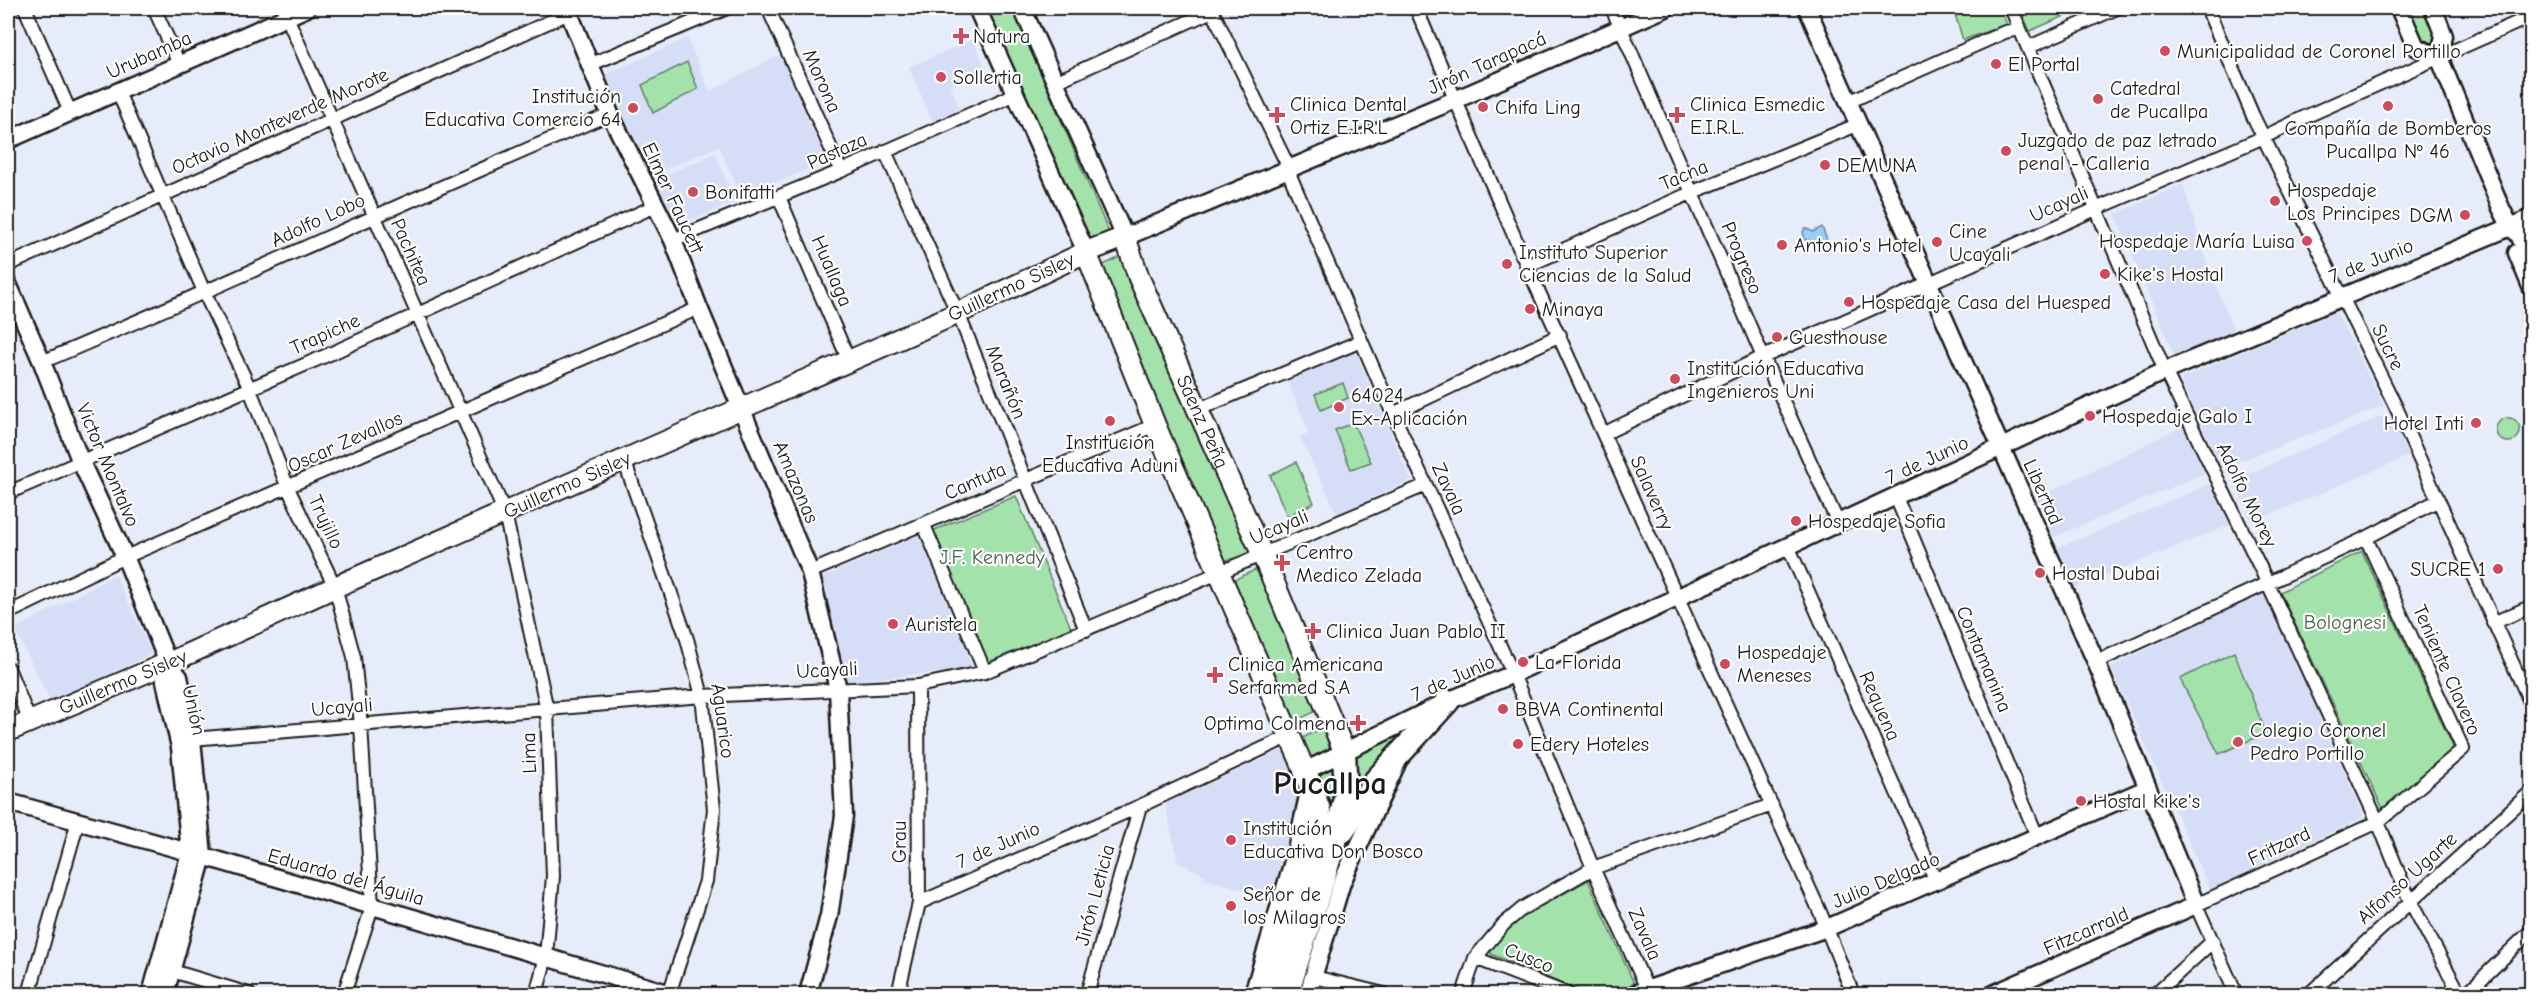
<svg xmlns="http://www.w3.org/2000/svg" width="2539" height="1002" viewBox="0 0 2539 1002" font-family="'Comic Neue',sans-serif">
<rect width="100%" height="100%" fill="#e7ecfa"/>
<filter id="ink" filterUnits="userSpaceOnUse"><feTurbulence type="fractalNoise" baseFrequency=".0167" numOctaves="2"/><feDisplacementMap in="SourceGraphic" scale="12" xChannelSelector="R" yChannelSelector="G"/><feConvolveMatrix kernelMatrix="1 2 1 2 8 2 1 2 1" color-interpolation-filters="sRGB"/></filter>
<g filter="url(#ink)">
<!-- built -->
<path fill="#d6def7" d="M687,38L710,91L780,55L826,161L742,198L719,146L649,177L604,75Z
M973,39L986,69L950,85L960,109L932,121L909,67Z
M715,153L736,201L671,230L650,182Z
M2183,184L2204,254L2234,332L2176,360L2115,214Z
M2336,312L2384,406L2222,468L2180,379Z
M1355,350L1411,480L1337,514L1300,437L1309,432L1288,382Z
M2387,414L2409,456L2252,522L2234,480Z
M2183,426L2204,474L2054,537L2037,498Z
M2210,484L2230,525L2072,589L2057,548Z
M919,535L974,669L847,681L819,579Z
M115,575L152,653L51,703L15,629Z
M2265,591L2364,817L2210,890L2111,667Z
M1285,749L1299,802L1283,860L1269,896L1204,879L1205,875L1178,862L1165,804Z"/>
<!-- green -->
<path fill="#a3e3ab" stroke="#608064" stroke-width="1.5" d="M987,8H1013L1112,240L1093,249Z
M1953,8H1999L2007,24L1963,40Z
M2020,8H2083L2030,31Z
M2406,8H2429L2441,34L2432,44L2421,43Z
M687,62L698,89L653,113L642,85Z
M1122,256L1254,553L1223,561L1099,267Z
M1343,383L1348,398L1321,410L1315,394Z
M2496 430a12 12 0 1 1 24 0a12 12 0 1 1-24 0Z
M1353,423L1371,462L1351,469L1335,430Z
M1296,462L1314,503L1287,516L1270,475Z
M1016,496L1071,628L987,663L932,531Z
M2362,551L2454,749L2383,809L2280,592Z
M1259,568L1320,709L1292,723L1231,581Z
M2234,652L2266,733L2219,754L2180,679Z
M1323,727L1330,750L1308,762L1299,740Z
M1406,731L1354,801L1349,756Z
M1340,759L1336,811L1313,773Z
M1588,880L1635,986L1611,994H1587L1491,954L1492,945L1523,916Z"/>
<!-- water -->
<path fill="#9bcff8" stroke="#6887a0" stroke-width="1.5" d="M1822,227L1828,243L1818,247L1814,242L1805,240L1803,232L1805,228L1813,232Z"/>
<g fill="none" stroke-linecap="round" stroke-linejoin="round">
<!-- street casing -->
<g stroke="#1c1c1c" stroke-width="16">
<path id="street" d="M25,8L70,112
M154,8L179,64
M283,8L505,513L547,710L553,876L546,957L536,994
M768,8L841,171
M1211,8L1290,170L1291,178L1393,414L1513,674L1593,868L1647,989
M1416,8L1527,266L1820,912L1853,994
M1612,8L1763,357L1838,523
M2011,8L2165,371L2260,567L2378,822L2410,901L2460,994
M2207,8L2253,116L2395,405L2532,706
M2029,47L2117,8
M589,65L727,8
M1055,82L1212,11
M118,92L205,294L249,387L288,488L335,587L354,657L361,725L372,907L344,994
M1848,102L2005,32L2019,29
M885,151L962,323L1086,630
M779,197L849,361
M673,240L841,171L1016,94
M8,265L569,13
M1527,266L1693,192L1857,125
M42,362C233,282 420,194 610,114
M1199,409L1361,341
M1393,414L1560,335
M1605,433L1763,357L2098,208L2264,137L2307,116L2532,16
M624,460L687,639L702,696L714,809L706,881L669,994
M8,493L332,353L655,206
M1896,497L2037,836
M924,525L985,672
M1788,546L1936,881
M810,572L1155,425
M8,613L114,562L699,308
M2493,623L2532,606
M2096,662L2366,538L2437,501
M8,668L30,722
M192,739L702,696L918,686L985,672L1426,485
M919,903L1140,806L1290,736
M1475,958L1568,994
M172,971L249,994
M1314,977L1384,994
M29,994L78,821
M898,994L919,903L918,686
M1087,994L1140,806
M1463,994L1475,958L1504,924L1523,908L1593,868L1772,805
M2155,994L2213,941
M2236,994L2196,905L2378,822L2463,749L2366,538
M2309,994L2532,791
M2466,994L2532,930"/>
</g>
<!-- secondary casing -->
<g stroke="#1c1c1c" stroke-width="21">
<path id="secondary" d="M567,8L610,114L673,240L699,308L810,572L838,689L844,816L829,916L808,994
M977,8L1086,252
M1022,8L1125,237L1455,100L1666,8
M1807,8L2096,662L2196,905L1993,994
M2399,8L2416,47L2439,57
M2433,8L2444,36L2439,57L2501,208L2510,226L2519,235L2532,264
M8,140L307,8
M2517,253L2532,289
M8,284L42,362L80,460L126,559L168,663L179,677L192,739L203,856L165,994
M1305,771L1448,701L1513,674L2165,371L2532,218
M8,802L203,856L671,994
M151,994L190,853L180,747L165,681L168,663
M1253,994L1295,855L1310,787
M1308,994L1342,882L1397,763
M1634,994L1827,928L2148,788"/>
</g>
<!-- primary casing -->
<g stroke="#1c1c1c" stroke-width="24">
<g id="primary">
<path d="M1086,252L1155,425L1305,771"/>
<path id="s1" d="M8,731L175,660L335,587L958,313L1086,252L1125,237L1139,278L1263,556L1344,751"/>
</g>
</g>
<!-- highway casing -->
<g stroke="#1c1c1c" stroke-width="27">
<path id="highway" d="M1343,831L1375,781L1448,701
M1270,994L1316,844L1319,810L1305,771
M1287,994L1334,844L1346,794L1344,751"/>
</g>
<!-- street -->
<use href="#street" stroke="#fff" stroke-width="12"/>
<!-- secondary -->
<use href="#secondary" stroke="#fff" stroke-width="16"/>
<!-- primary -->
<use href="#primary" stroke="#fff" stroke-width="20"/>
<!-- highway -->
<use href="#highway" stroke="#fff" stroke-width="22"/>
</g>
</g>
<!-- markers -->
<g fill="#d1495b" stroke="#fff" stroke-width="2">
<path d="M958 27h6v6h6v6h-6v6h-6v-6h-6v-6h6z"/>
<circle cx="2165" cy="51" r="6"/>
<circle cx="1996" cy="64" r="6"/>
<circle cx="941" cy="77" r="6"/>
<circle cx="2098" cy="99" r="6"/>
<circle cx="2388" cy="106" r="6"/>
<circle cx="1483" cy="107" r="6"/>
<circle cx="633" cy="108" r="6"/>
<path d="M1274 106h6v6h6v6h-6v6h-6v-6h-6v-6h6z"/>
<path d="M1674 106h6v6h6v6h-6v6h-6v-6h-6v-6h6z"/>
<circle cx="2006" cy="151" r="6"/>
<circle cx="1825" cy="165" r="6"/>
<circle cx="693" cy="192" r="6"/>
<circle cx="2275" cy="201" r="6"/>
<circle cx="2465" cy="215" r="6"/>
<circle cx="2307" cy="241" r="6"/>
<circle cx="1937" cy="242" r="6"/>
<circle cx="1782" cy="245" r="6"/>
<circle cx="1507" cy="264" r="6"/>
<circle cx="2105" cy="274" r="6"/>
<circle cx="1849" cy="302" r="6"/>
<circle cx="1530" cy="309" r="6"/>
<circle cx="1777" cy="337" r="6"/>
<circle cx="1675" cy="379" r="6"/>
<circle cx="1339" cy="407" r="6"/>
<circle cx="2090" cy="416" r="6"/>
<circle cx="1110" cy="421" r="6"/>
<circle cx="2476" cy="423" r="6"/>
<circle cx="1796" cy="521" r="6"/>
<path d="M1279 554h6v6h6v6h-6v6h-6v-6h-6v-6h6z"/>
<circle cx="2498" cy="569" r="6"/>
<circle cx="2040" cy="573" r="6"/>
<circle cx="893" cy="624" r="6"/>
<path d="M1310 622h6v6h6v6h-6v6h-6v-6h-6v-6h6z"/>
<circle cx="1523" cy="662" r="6"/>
<circle cx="1725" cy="664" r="6"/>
<path d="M1212 666h6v6h6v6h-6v6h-6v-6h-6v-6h6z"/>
<circle cx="1503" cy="709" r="6"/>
<path d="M1355 714h6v6h6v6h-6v6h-6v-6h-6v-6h6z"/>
<circle cx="2238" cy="742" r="6"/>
<circle cx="1518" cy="744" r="6"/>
<circle cx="2081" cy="801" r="6"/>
<circle cx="1231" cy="840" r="6"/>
<circle cx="1231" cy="906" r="6"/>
</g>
<g text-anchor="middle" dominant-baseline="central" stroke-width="4.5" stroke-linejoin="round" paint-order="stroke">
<!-- poi labels -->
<g font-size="20" fill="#1c1c1c" stroke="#fff" text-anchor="start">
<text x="973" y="36">Natura</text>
<text x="2177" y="51">Municipalidad de Coronel Portillo</text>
<text x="2008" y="64">El Portal</text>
<text x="953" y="77">Sollertia</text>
<text x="2110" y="88">Catedral<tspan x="2110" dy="23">de Pucallpa</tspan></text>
<text x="621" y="96" text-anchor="end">Institución<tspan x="621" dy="23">Educativa Comercio 64</tspan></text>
<text x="1290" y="104">Clinica Dental<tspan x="1290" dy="23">Ortiz E.I.R.L</tspan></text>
<text x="1690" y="104">Clinica Esmedic<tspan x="1690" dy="23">E.I.R.L.</tspan></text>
<text x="1495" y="107">Chifa Ling</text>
<text x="2388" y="128" text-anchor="middle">Compañía de Bomberos<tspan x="2388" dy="23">Pucallpa Nº 46</tspan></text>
<text x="2018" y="140">Juzgado de paz letrado<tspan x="2018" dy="23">penal - Calleria</tspan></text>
<text x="1837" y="165">DEMUNA</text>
<text x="2287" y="190">Hospedaje<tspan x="2287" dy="23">Los Principes</tspan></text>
<text x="705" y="192">Bonifatti</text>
<text x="2453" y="215" text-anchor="end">DGM</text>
<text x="1949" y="231">Cine<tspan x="1949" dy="23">Ucayali</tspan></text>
<text x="2295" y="241" text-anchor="end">Hospedaje María Luisa</text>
<text x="1794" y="245">Antonio's Hotel</text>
<text x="1519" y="252">Instituto Superior<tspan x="1519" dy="23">Ciencias de la Salud</tspan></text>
<text x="2117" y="274">Kike's Hostal</text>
<text x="1861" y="302">Hospedaje Casa del Huesped</text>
<text x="1542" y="309">Minaya</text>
<text x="1789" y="337">Guesthouse</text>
<text x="1687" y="368">Institución Educativa<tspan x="1687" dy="23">Ingenieros Uni</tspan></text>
<text x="1351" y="395">64024<tspan x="1351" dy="23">Ex-Aplicación</tspan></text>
<text x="2102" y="416">Hospedaje Galo I</text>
<text x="2464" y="423" text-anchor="end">Hotel Inti</text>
<text x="1110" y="442" text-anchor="middle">Institución<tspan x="1110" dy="23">Educativa Aduni</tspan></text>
<text x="1808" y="521">Hospedaje Sofia</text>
<text x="1296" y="552">Centro<tspan x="1296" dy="23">Medico Zelada</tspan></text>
<text x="2486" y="569" text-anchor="end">SUCRE 1</text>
<text x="2052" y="573">Hostal Dubai</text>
<text x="905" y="624">Auristela</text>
<text x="1326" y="631">Clinica Juan Pablo II</text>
<text x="1737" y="652">Hospedaje<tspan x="1737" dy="23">Meneses</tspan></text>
<text x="1535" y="662">La Florida</text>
<text x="1228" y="664">Clinica Americana<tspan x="1228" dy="23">Serfarmed S.A</tspan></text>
<text x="1515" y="709">BBVA Continental</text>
<text x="1346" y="723" text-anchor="end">Optima Colmena</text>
<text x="2250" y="730">Colegio Coronel<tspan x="2250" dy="23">Pedro Portillo</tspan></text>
<text x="1530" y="744">Edery Hoteles</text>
<text x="2093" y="801">Hostal Kike's</text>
<text x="1243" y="828">Institución<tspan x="1243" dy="23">Educativa Don Bosco</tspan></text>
<text x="1243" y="894">Señor de<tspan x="1243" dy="23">los Milagros</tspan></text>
</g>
<!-- street labels -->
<g font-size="20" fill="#1c1c1c" stroke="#fff">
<text transform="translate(149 55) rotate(-24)">Urubamba</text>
<text transform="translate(1487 63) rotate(-24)">Jirón Tarapacá</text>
<text transform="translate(822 81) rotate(66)">Morona</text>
<text transform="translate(280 121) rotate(-24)">Octavio Monteverde Morote</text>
<text transform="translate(837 151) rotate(-24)">Pastaza</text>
<text transform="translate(1684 175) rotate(-23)">Tacna</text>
<text transform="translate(673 198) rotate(65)">Elmer Faucett</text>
<text transform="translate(2059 204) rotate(-24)">Ucayali</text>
<text transform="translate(318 220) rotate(-25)">Adolfo Lobo</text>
<text transform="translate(411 252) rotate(66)">Pachitea</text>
<text transform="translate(1742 258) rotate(67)">Progreso</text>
<text transform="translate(2371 261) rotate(-22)">7 de Junio</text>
<text transform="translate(832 271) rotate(67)">Huallaga</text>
<text transform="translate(1011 287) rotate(-25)">Guillermo Sisley</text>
<text transform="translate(325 334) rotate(-24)">Trapiche</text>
<text transform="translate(2388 347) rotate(64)">Sucre</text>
<text transform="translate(1006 382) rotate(68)">Marañón</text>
<text stroke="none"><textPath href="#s1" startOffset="1422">Sáenz Peña</textPath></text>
<text transform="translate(345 442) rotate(-24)">Oscar Zevallos</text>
<text transform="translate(1927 460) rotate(-25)">7 de Junio</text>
<text transform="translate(108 465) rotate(67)">Victor Montalvo</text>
<text transform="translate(975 481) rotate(-24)">Cantuta</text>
<text transform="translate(796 482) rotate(67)">Amazonas</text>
<text transform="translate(567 485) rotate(-24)">Guillermo Sisley</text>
<text transform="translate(1449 489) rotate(65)">Zavala</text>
<text transform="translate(2043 492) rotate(66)">Libertad</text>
<text transform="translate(1652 493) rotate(66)">Salaverry</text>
<text transform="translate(2247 495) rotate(64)">Adolfo Morey</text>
<text transform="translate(326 522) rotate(65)">Trujillo</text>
<text transform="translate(1279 527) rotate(-23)">Ucayali</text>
<text transform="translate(1984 659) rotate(67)">Contamanina</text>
<text transform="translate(827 670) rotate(-3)">Ucayali</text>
<text transform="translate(2447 670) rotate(66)">Teniente Clavero</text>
<text transform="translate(1453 678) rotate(-24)">7 de Junio</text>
<text transform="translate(123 682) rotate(-23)">Guillermo Sisley</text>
<text transform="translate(1880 706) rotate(66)">Requena</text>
<text transform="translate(342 707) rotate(-5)">Ucayali</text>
<text transform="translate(194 710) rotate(78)">Unión</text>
<text transform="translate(723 721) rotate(82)">Aguarico</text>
<text transform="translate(529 753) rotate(-92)">Lima</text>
<text transform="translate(899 842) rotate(-90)">Grau</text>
<text transform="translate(998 845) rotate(-24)">7 de Junio</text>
<text transform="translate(2279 846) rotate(-25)">Fritzard</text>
<text transform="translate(346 877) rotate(16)">Eduardo del Águila</text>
<text transform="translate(2407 878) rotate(-42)">Alfonso Ugarte</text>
<text transform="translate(1886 880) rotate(-23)">Julio Delgado</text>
<text transform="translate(1095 895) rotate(-75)">Jirón Leticia</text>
<text transform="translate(2086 931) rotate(-24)">Fitzcarrald</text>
<text transform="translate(1645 934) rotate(66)">Zavala</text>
<text transform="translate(1529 958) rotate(22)">Cusco</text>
</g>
<!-- park labels -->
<g font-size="20" fill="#4b624e" stroke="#fff">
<text x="992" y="557">J.F. Kennedy</text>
<text x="2345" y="622">Bolognesi</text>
</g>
<!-- town labels -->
<g font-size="32" font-weight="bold" fill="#1c1c1c" stroke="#fff">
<text x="1330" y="783">Pucallpa</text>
</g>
</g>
<!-- margin -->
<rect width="2539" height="1002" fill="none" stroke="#fff" stroke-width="30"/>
<rect x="15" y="15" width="2509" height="972" fill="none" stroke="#1c1c1c" stroke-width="2" filter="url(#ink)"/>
</svg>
